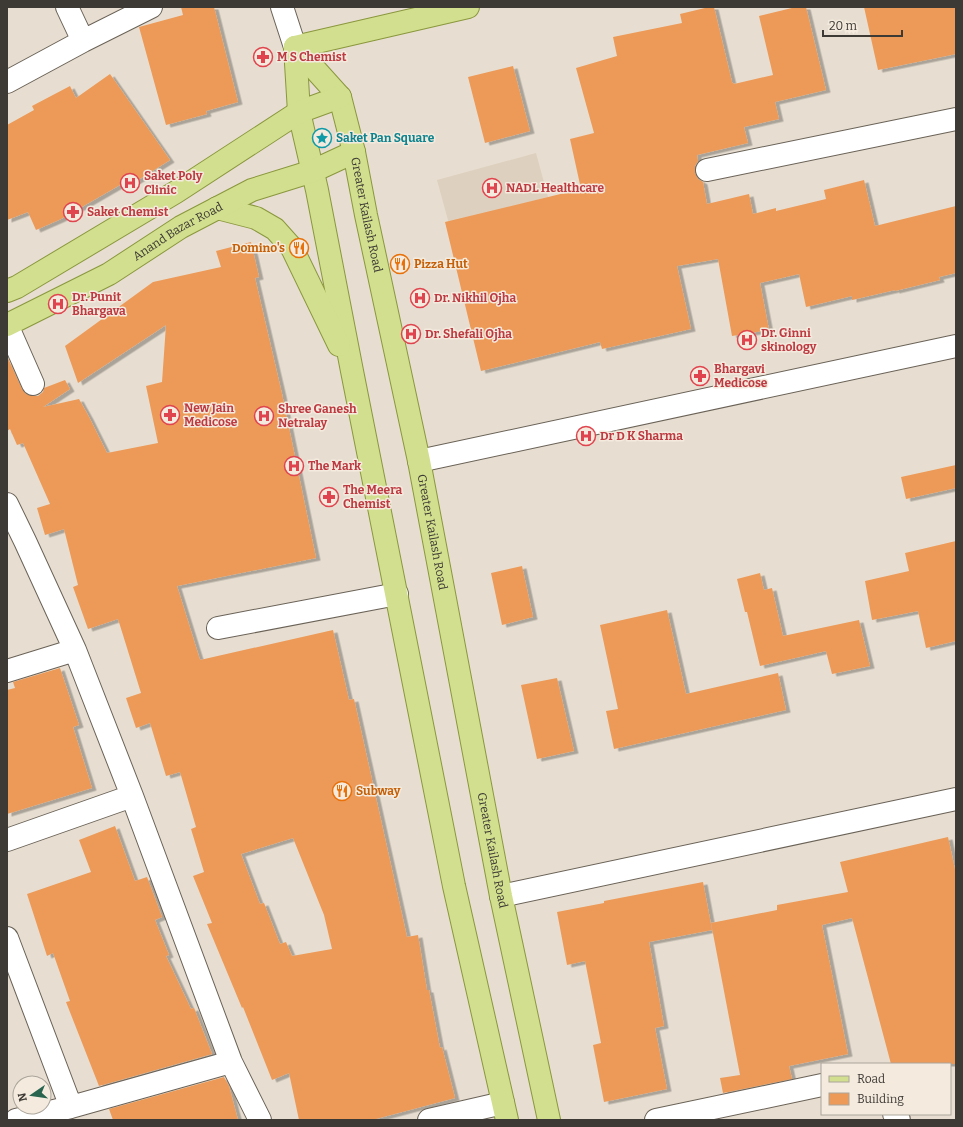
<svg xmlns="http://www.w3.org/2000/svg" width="963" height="1127" viewBox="0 0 963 1127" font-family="Bitter,serif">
<defs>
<filter id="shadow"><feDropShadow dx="4.5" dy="2.5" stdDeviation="0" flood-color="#0004"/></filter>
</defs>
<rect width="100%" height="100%" fill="#e7ded1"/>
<!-- built -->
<path fill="#ded0be" d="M536,153L548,197L449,224L437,180Z"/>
<!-- building -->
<path fill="#ed9a58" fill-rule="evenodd" filter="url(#shadow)" d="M181,7H214L238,102L206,111L207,114L166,125L139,27L183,15Z
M709,7H714L732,82L734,84L773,75L759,16L796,7H806L826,90L775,102L779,119L744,127L748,143L697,155L698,161L695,166V173L698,179L703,182L707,204L749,194L753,214L776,208V211L826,199L824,190L864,180L875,226L956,206V273L939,277L940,280L895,291V290L852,300V296L806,307L799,274L760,283L769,330L732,336L718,259L677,266L691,329L602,349L600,342L481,371L445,222L581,189L570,139L594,133L576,68L617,56L613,37L682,23L680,14Z
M864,7H956V54L878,70Z
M513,66L530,131L485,143L468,77Z
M110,74L170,160L135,182L132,178L61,219L36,230L28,212L7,220V125L34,110L32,106L70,86L76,98Z
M251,242L259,277L255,278L282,394L316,558L177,586L200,660L333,630L349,700L354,699L407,937L418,935L427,990H429L440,1048L442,1047L455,1098L372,1120H299L289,1073L272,1080L243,1007L242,1008L207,924L212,923L193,876L204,872L191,829L196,827L180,772L166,776L150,723L136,728L126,698L141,693L118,619L88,629L73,587L78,585L64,529L45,535L37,508L50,504L23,443L17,445L10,429L7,431V356L22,389L26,394L32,396H38L43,392L44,388L65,380L70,389L43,407L79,399L89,417L107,453L158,443L146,386L162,382L166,325L78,383L65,346L153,282L221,267L216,251ZM293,838L324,915L332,949L292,956L286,942L280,944L264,903L260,904L241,854Z
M956,465V488L906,499L901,477Z
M956,541V641L926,648L918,611L872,620L865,581L909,571L905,553Z
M522,566L533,617L502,625L491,573Z
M760,573L764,590L772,588L783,636L859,620L870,666L832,674L826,651L760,666L747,612H745L737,579Z
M667,610L686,694L778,673L786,710L614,749L606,711L618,709L600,625Z
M60,668L79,725L73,727L92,788L7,814V690L15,688L13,682Z
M557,678L574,751L537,759L521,685Z
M115,826L135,881L147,877L162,917L155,920L169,955L166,956L191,1009L194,1008L212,1054L99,1086L66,1002L70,1001L53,953L47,956L27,894L91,872L79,840Z
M948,837L956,874V1064H891L852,918L822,925L848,1054L789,1066L792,1079L723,1093L720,1078L740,1075L711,923L777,910V905L848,892L840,862Z
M703,882L712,930L649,942L664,1026L655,1028L667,1089L604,1102L593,1045L601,1043L585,961L567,965L557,912L604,903V901Z
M224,1077L229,1086L238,1120H113L109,1109Z"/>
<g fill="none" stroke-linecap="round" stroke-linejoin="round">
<!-- minor casing -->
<g stroke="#6a6257" stroke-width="24">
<path id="minor" d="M67,7L83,41
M282,7L295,47
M7,82L83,41L151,7
M707,170L956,119
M7,325L33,384
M419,461L956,346
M7,504L25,541L75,650L132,796L231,1062L260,1120
M218,628L397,594
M7,671L75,650
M7,840L132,796
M501,896L956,799
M7,938L71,1107
M894,1114L899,1120
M16,1120L71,1107L231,1062
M429,1120L503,1103
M656,1120L822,1085"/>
</g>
<!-- major casing -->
<g stroke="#8a973d" stroke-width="24">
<g id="major">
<path id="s1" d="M295,47L340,97L354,152L366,215L419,461L501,896L549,1120"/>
<path d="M295,47L299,112L317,190L352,371L454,886L507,1120"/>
<path d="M295,47L468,7"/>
<path d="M217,208L256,218L275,229L292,248L339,345"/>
<path d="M7,291L17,287L176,192L299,112L340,97"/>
<path id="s2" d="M7,325L109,274L181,227L252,190L313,171L354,152"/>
</g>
</g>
<!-- minor -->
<use href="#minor" stroke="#fff" stroke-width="22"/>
<!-- major -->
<use href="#major" stroke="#d1df8e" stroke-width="22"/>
</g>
<!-- icons -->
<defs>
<g id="pharmacy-ring" transform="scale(1)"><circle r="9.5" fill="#f4ebde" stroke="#e0444e" stroke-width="1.5"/><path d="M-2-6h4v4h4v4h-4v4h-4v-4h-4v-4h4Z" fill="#e0444e"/></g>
<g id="sight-ring" transform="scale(1)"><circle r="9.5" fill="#f4ebde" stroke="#0f9aa8" stroke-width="1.5"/><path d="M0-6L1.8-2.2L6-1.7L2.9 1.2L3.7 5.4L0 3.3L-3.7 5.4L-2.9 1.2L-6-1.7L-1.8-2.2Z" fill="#0f9aa8"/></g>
<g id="hospital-ring" transform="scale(1)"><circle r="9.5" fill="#f4ebde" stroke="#e0444e" stroke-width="1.5"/><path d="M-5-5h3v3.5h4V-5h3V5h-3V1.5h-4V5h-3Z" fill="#e0444e"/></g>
<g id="restaurant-ring" transform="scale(1)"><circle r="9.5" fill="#f4ebde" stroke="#e8710a" stroke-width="1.5"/><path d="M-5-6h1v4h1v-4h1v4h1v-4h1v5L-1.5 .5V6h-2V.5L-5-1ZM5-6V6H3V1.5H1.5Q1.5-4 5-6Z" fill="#e8710a"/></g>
</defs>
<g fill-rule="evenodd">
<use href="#pharmacy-ring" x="263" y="57"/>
<use href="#sight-ring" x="322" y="138"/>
<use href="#hospital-ring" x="130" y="183"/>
<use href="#hospital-ring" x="492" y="188"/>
<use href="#pharmacy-ring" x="73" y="212"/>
<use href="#restaurant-ring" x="299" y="248"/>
<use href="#restaurant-ring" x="400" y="264"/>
<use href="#hospital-ring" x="420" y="298"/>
<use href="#hospital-ring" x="58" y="304"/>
<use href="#hospital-ring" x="411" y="334"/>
<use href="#hospital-ring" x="747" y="340"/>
<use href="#pharmacy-ring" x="700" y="376"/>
<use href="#pharmacy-ring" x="170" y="415"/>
<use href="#hospital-ring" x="264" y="416"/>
<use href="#hospital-ring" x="586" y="436"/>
<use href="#hospital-ring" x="294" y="466"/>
<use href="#pharmacy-ring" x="329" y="497"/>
<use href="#restaurant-ring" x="342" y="791"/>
</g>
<g text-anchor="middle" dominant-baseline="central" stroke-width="3" stroke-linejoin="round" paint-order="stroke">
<!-- health labels -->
<g font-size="12" font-weight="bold" fill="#be3a42" stroke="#f4ebde" text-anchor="start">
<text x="277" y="57">M S Chemist</text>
<text x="144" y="176">Saket Poly<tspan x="144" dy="14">Clinic</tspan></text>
<text x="506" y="188">NADL Healthcare</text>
<text x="87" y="212">Saket Chemist</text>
<text x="72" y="297">Dr. Punit<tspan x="72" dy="14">Bhargava</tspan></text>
<text x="434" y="298">Dr. Nikhil Ojha</text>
<text x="761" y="333">Dr. Ginni<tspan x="761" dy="14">skinology</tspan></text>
<text x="425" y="334">Dr. Shefali Ojha</text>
<text x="714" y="369">Bhargavi<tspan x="714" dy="14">Medicose</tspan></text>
<text x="184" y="408">New Jain<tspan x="184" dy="14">Medicose</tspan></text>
<text x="278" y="409">Shree Ganesh<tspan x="278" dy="14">Netralay</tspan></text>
<text x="600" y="436">Dr D K Sharma</text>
<text x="308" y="466">The Mark</text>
<text x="343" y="490">The Meera<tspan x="343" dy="14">Chemist</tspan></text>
</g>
<!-- culture labels -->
<g font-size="12" font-weight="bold" fill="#0d838f" stroke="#f4ebde" text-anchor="start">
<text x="336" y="138">Saket Pan Square</text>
</g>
<!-- street labels -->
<g font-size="12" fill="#3d3934" stroke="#f4ebde">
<text stroke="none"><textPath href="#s1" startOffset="188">Greater Kailash Road</textPath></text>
<text stroke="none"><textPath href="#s2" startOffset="195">Anand Bazar Road</textPath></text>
<text stroke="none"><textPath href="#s1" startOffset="512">Greater Kailash Road</textPath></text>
<text stroke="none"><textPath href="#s1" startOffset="836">Greater Kailash Road</textPath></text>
</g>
<!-- food labels -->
<g font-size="12" font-weight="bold" fill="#c56008" stroke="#f4ebde" text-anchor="start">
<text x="285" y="248" text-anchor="end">Domino's</text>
<text x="414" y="264">Pizza Hut</text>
<text x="356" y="791">Subway</text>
</g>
</g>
<!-- border -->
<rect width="963" height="1127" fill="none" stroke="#3d3934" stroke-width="16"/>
<!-- legend -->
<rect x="821" y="1063" width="130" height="52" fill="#f4ebde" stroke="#aba49a"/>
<rect x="829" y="1076" width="20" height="6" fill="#d1df8e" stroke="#aba49a"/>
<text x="857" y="1083" font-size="12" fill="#3d3934">Road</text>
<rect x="829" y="1093" width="20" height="12" fill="#ed9a58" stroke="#aba49a"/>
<text x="857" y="1103" font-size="12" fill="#3d3934">Building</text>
<!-- north arrow -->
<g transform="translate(32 1095) rotate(257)"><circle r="19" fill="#f4ebde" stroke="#aba49a"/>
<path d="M0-3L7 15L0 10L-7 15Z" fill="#28644e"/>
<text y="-6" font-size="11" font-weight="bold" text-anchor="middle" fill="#3d3934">N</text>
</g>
<!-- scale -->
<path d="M823 30v6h79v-6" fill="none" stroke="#3d3934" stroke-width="2"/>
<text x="829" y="30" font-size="12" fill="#3d3934" stroke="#f4ebde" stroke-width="3" paint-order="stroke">20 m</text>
</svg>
